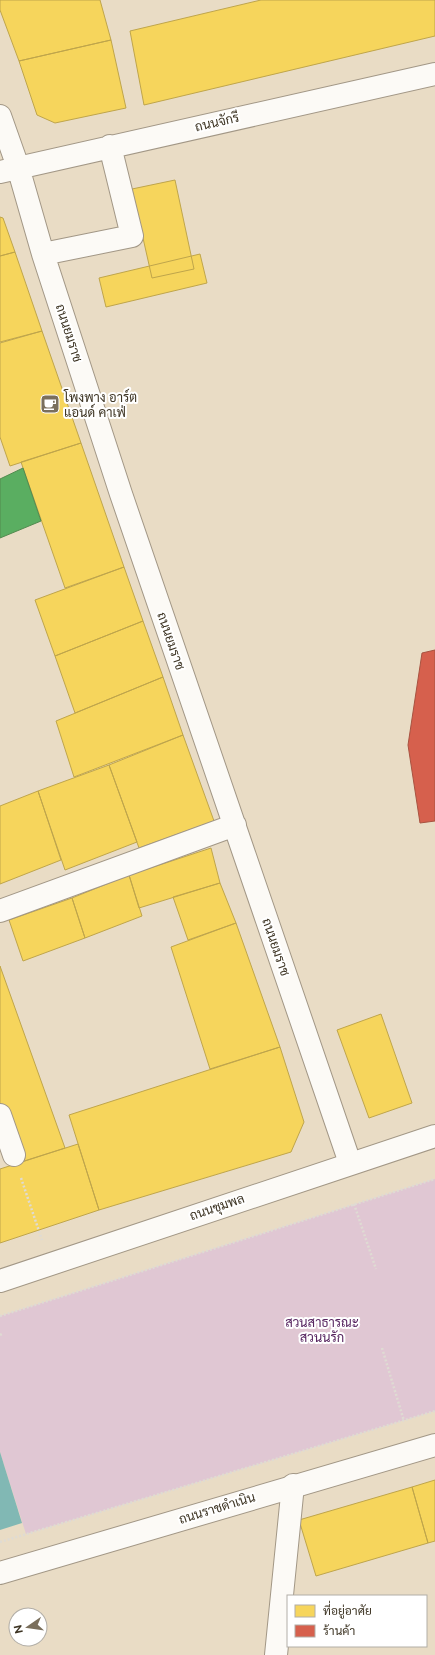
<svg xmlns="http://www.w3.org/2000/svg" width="435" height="1655" viewBox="0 0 435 1655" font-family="Raleway,Sarabun,sans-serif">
<rect width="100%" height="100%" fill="#e9dcc5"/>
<!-- green -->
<path fill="#e0c7d3" d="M435,1179V1411L26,1534L0,1452V1316Z"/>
<!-- water -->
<path fill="#81b8b4" d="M0,1452L22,1523L0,1530Z"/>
<!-- homes -->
<path fill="#f6d55c" stroke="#bfa54b" d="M0,0H100L111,40L19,61L0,10Z
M261,0H435V36L144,105L130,31Z
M111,40L126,108L55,123L37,115L19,61Z
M175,180L194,269L152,278L132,189Z
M0,217L3,218L15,252L0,256Z
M15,252L42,331L0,342V256Z
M200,254L207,283L106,307L99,278Z
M42,331L81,443L10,466L0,437V343Z
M81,443L124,567L65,588L21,462Z
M124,567L143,621L55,656L35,600Z
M143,621L163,677L75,713L55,656Z
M163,677L183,735L74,777L56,721Z
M183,735L214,821L139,848L109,765Z
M109,765L137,842L65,870L38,791Z
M38,791L61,860L0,884V806Z
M211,848L220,883L139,908L129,875Z
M129,875L142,916L85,938L72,898Z
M220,883L236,923L188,940L173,897Z
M72,898L85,938L23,961L9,920Z
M236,923L280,1047L210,1069L171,947Z
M0,966L65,1148L21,1162L0,1103Z
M381,1014L412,1103L369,1118L337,1030Z
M280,1047L304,1122L291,1152L99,1210L69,1115Z
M78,1144L99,1210L0,1243V1169Z
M435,1480V1541L428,1543L412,1487Z
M412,1487L428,1543L316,1576L299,1520Z"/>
<!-- shops -->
<path fill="#d6604d" stroke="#a85341" d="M435,650V821L420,823L408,745L422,653Z"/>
<!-- public -->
<path fill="#5aae61" stroke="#528a4f" d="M23,468L41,521L0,538V479Z"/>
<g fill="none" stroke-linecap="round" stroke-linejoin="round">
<!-- minor casing -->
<g stroke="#a29786" stroke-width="24">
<path id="minor" d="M0,116L18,167L43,254L121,494L350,1163
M0,172L435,74
M43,254L132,236L110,146
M0,911L235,825
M0,1115L14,1155
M276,1655L293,1485"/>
</g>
<!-- major casing -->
<g stroke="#a29786" stroke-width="24">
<path id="major" d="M0,1281L435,1136
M0,1573L435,1445"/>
</g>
<!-- path -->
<path stroke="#dfdbd3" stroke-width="2.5" stroke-dasharray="2 2" stroke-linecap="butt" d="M21,1178L42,1240
M354,1204L376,1269
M0,1316L435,1179
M0,1335L2,1334
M382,1348L404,1421
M0,1542L435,1411"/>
<!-- minor -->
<use href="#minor" stroke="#fcfaf6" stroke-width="22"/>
<!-- major -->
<use href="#major" stroke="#fcfaf6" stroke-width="22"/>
</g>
<!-- icons -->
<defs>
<g id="cafe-square" transform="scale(1)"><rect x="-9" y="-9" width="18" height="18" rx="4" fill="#7a6f5c" stroke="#fff"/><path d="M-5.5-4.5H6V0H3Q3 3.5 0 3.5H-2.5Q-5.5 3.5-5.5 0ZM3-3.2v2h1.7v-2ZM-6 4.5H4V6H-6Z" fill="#fff"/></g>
</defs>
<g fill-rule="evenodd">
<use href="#cafe-square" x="50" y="404"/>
</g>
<g text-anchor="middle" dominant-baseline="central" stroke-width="4" stroke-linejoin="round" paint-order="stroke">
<!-- street labels -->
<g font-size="13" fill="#3e3524" stroke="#fff">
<text transform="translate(217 122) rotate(-13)">ถนนจักรี</text>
<text transform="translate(69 333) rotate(72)">ถนนยมราช</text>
<text transform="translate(171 641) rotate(71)">ถนนยมราช</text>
<text transform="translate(276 947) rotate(71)">ถนนยมราช</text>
<text transform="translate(217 1207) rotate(-19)">ถนนชุมพล</text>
<text transform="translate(217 1508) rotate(-17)">ถนนราชดำเนิน</text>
</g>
<!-- poi labels -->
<g font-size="13" fill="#3e3524" stroke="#fff" text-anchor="start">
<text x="64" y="397">โพงพาง อาร์ต<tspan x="64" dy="15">แอนด์ คาเฟ่</tspan></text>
</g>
<!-- park labels -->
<g font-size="13" fill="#572560" stroke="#fff">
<text x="322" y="1322">สวนสาธารณะ<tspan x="322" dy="15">สวนนรัก</tspan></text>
</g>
</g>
<!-- legend -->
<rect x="287" y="1595" width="140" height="52" fill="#ffffff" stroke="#b2aea7"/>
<rect x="295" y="1605" width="20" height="12" fill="#f6d55c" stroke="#b2aea7"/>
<text x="323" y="1615" font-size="12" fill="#3e3524">ที่อยู่อาศัย</text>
<rect x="295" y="1625" width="20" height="12" fill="#d6604d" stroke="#b2aea7"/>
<text x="323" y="1635" font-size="12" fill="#3e3524">ร้านค้า</text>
<!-- north arrow -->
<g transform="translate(28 1627) rotate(257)"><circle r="19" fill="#ffffff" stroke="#b2aea7"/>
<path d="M0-3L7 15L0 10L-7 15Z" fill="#7a6f5c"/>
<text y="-6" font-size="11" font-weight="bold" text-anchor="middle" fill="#3e3524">N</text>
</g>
</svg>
